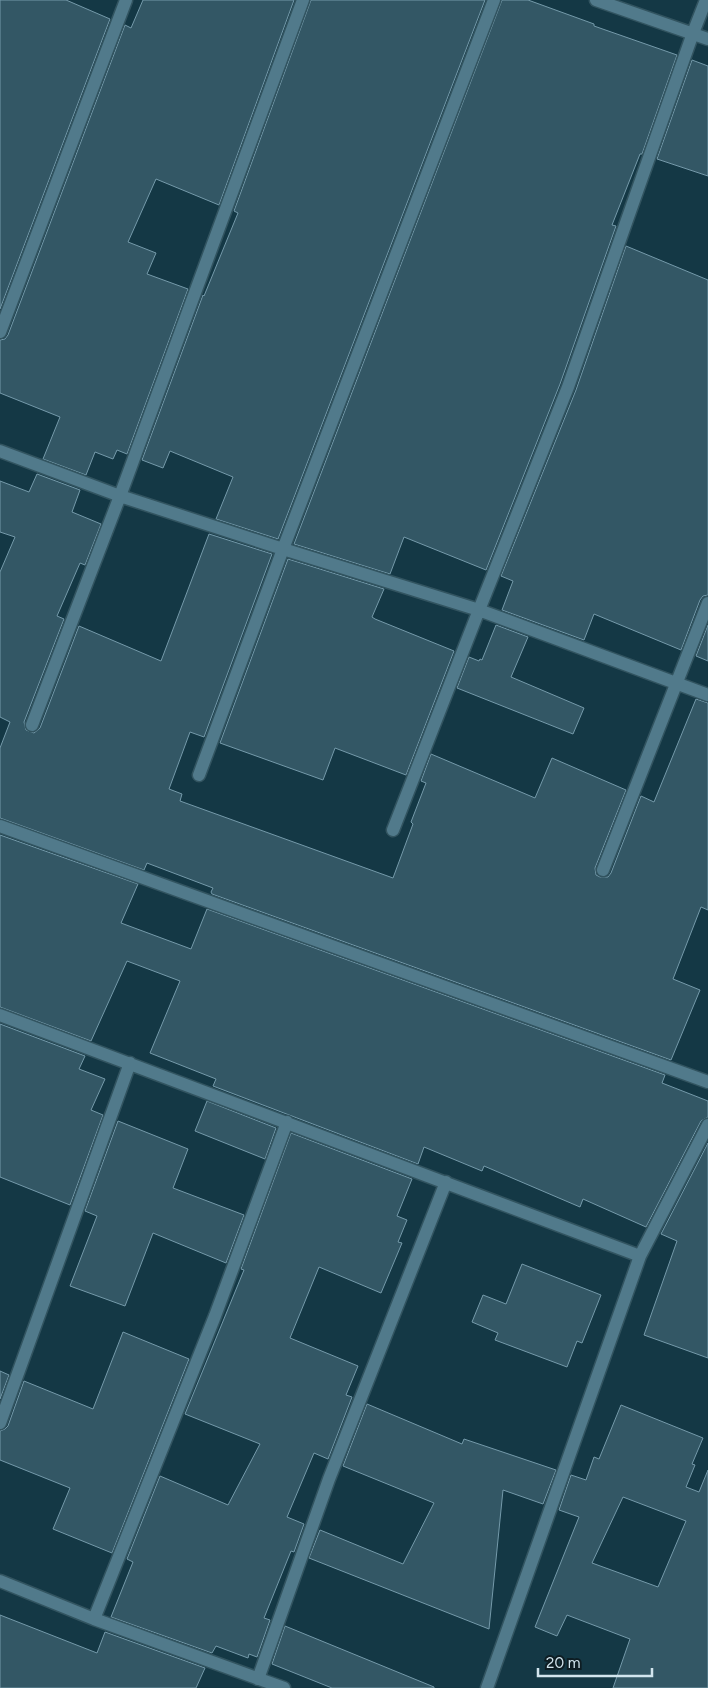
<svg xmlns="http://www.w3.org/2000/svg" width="708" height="1688" viewBox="0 0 708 1688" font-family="Figtree,sans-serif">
<rect width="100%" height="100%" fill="#143845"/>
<!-- building -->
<path fill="#335765" stroke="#759aaa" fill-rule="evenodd" d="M0,0H66L110,19L0,309Z
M143,0H294L219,205L156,179L128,242L156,253L147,274L188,289L127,454L117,450L113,459L95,452L86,475L43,459L60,417L0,393V340L5,339L8,335L125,25L131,28Z
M311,0H485L278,539L216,519L233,477L170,451L163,468L142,460L203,295L204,296L238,213L234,211Z
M502,0H528L594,24V26L677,55L642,154H640L612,225L616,226L560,384L486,570L404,537L390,574L294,544Z
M692,60L708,66V176L657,159Z
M626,246L708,280V595L703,596L700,600L681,650L594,614L584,640L502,610L513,581L501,576L576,390Z
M37,474L80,490L72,512L101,524L85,565L80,563L57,616L64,619L24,722L26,730L34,733L40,728L79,626L161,661L209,534L272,554L204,737L190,732L169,789L182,794L180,801L393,878L413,824L411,822L426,783L421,781L431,754L535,798L552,758L626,790L595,868L596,875L600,877H608L611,873L641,796L654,802L696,699L708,703V910L701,907L673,979L700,990L671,1060L212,894L211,892L213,888L147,863L144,870L0,818V748L10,722L0,717V572L15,537L0,532V481L29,492Z
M288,559L384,589L372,617L375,619L454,651L406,775L335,748L323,780L220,743Z
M496,625L528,637L511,677L584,708L573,734L457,688L469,657L479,661L480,659L482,660Z
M708,625V661L696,656Z
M0,835L138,884L121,923L191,949L207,909L665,1075L662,1083L708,1101V1117L701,1121L646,1227L583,1199L580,1207L484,1166L482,1171L424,1147L418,1164L213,1086L216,1079L150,1053L180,981L127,961L91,1041L0,1007Z
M0,1024L85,1056L79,1069L105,1079L91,1110L103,1115L70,1205L0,1177Z
M207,1101L276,1128L265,1159L195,1131Z
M118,1121L188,1149L173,1188L244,1215L226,1263L153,1233L125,1306L70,1286L97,1216L85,1211Z
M291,1133L412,1179L397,1216L407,1220L398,1242L402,1243L381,1293L319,1267L290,1338L358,1366L346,1395L352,1397L328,1459L314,1453L287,1517L304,1524L294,1552L291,1551L264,1618L270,1620L257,1657L249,1654L248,1658L216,1646L212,1653L111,1617L133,1562L127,1559L160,1476L228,1505L260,1444L185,1414L244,1270L241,1269Z
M708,1143V1358L644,1335L677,1241L661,1234Z
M522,1264L601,1295L582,1343L577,1341L567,1367L495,1340L498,1333L472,1322L483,1295L506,1304Z
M123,1332L189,1359L112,1553L53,1529L70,1488L0,1460V1431L5,1429L8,1426L24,1381L93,1409Z
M0,1371L9,1375L0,1399Z
M367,1404L462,1444L464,1439L556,1470L543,1504L503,1490L489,1629L309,1558L320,1530L403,1564L434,1503L343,1466Z
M621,1405L703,1438L692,1464L695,1465L686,1487L699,1492L708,1470V1688H613L630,1639L567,1615L557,1636L535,1627L579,1517L559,1510L571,1475L586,1480L594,1457L599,1459ZM623,1497L686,1521L658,1587L592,1563Z
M0,1615L97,1653L105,1632L205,1668L196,1688H0Z
M285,1626L434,1687V1688H332L272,1664Z"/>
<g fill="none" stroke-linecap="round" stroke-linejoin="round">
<!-- minor casing -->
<g stroke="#325460" stroke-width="15">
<path id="minor" d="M596,0L708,39
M0,332L126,0
M0,451L120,496L283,549L479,610L708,695
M32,725L120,496L303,0
M199,775L283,549L494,0
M0,826L708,1082
M393,830L479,610L568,387L693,33L706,0
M603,870L708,603
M0,1015L640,1256
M0,1423L130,1063
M0,1581L94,1619L284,1688
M94,1619L215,1316L287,1122
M258,1679L329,1479L446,1182
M487,1688L640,1256L708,1125"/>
</g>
<!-- minor -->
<use href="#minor" stroke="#517a8b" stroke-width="12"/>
</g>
<!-- scale -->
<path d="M538 1668v8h114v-8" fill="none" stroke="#d2e5ee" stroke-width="2.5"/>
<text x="546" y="1668" font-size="15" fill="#d2e5ee" stroke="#0e1d23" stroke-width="4" paint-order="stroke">20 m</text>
</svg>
